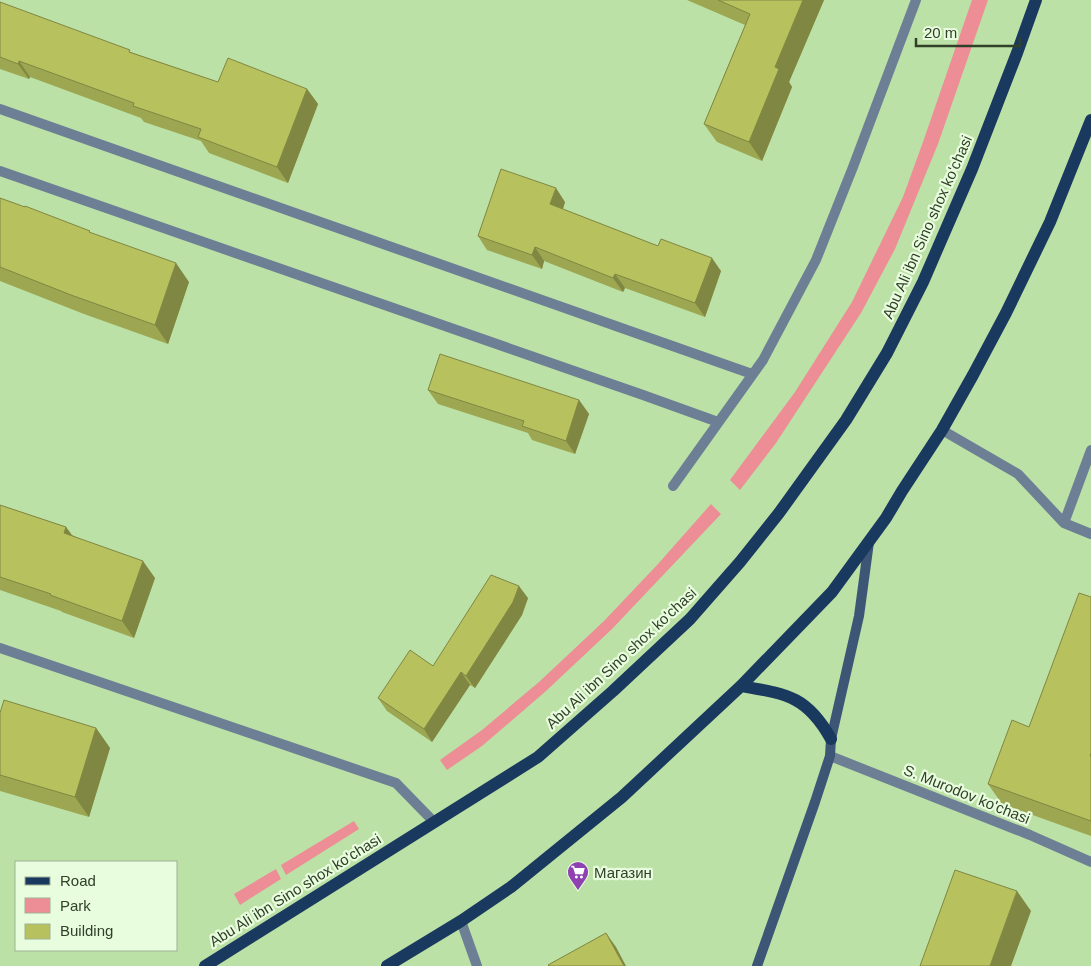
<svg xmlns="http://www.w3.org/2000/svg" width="1091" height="966" viewBox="0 0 1091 966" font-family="Helvetica,sans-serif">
<rect width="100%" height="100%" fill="#bbe1a6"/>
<!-- green -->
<path fill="#ed8d96" d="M972,0H988L938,144L895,249L861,313L776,443L740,490L730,480L795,392L852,302L903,197L923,142Z
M711,504L721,514L612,629L546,691L482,746L447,770L440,760L482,730L539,682L604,621L658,564Z
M354,821L359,829L286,875L281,865Z
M276,869L281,879L240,905L234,894Z"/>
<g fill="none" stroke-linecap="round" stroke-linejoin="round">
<!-- service -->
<path stroke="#6d7f95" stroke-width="10" d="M942,430L1018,474L1064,523L1091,534
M1064,523L1091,450
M830,756L1030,835L1091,862
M461,921L477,966"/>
<!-- minor -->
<path stroke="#6d7f95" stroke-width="10" d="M0,109L752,374
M0,171L643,395L718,422
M673,486L763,360L816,260L853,167L916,0
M0,648L396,783L434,822"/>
<!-- secondary -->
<path stroke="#3d5676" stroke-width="10" d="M757,966L815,802L830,756L831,739L859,616L869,542"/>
<!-- primary -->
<path stroke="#1a395f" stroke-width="12" d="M741,686C787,694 807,696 831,739
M205,966L538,757L613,691L690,619L740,562L779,513L846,420L887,353L923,282L972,169L1017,53L1036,0
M387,966L461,921L511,887L622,797L741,686L832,592L886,518L902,491L942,430L973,375L1006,313L1050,222L1091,120"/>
</g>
<!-- wall -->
<path fill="#9da651" d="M687,0H824L789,82L792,87L762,161L717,142L704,124L745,25Z
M0,2L133,53L218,82L307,89L318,104L288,183L209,153L201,141L144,122L141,118L30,77L29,79L0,69Z
M0,198L91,233L189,282L168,344L84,314L0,281Z
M565,202L563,209L721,271L705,317L625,288L623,292L544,261L542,269L487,250L478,236Z
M428,390L579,400L589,414L575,454L532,440L528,433L438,404Z
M0,505L66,527L72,535L155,578L134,638L62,612L61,611L0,590Z
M1091,597V836L1002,804L988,784L1029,727Z
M528,598L522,615L475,688L470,685L432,742L387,711L378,698L433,666Z
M0,713L96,728L110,748L89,817L0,791Z"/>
<!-- shaded-wall -->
<path fill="#808742" d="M803,0H824L789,82L792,87L762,161L749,142L775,67Z
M19,61L30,77L29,79L18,64Z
M307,89L318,104L288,183L277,167Z
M556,188L565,202L560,218L550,204Z
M535,247L544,261L542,269L532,255Z
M712,258L721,271L705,317L695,303Z
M176,263L189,282L168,344L155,325Z
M615,274L625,288L623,292L613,278Z
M579,400L589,414L575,454L566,441Z
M66,527L78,544L64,533Z
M143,561L155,578L134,638L122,621Z
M519,586L528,598L522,615L475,688L466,676Z
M461,672L470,685L432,742L424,729Z
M96,728L110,748L89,817L75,797Z
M1017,891L1031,911L1011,966H990Z
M606,933L616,947L626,966H624Z"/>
<!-- building -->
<path fill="#b7c15e" stroke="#808742" d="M718,0H803L775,67L779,69L749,142L704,124L750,14Z
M0,2L130,50L129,52L218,82L228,58L307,89L277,167L198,137L201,129L133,106L134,103L19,61L18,64L0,57Z
M501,169L556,188L550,204L658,246L661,239L712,258L695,303L615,274L613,278L535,247L532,255L478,236Z
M0,198L25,207V206L90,231L89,232L176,263L155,325L71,295L0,267Z
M440,354L579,400L566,441L522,426L524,421L428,390Z
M0,505L66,527L64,533L143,561L122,621L50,595L51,594L0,577Z
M491,575L519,586L513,602L466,676L461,672L424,729L378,698L410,650L433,666Z
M1079,593L1091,597V753L1090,756H1091V821L988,784L1012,720L1029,727Z
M4,700L96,728L75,797L0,775V713Z
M955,870L1017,891L990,966H920Z
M606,933L624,966H549L548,965Z"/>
<!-- icons -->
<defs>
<g id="supermarket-pin" transform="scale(1.125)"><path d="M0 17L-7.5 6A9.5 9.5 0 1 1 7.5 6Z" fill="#9041b1" stroke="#e8fcde"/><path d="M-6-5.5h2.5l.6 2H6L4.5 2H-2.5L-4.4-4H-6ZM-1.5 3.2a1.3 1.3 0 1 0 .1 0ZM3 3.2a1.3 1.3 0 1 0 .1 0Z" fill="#fff"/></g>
</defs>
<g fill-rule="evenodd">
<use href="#supermarket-pin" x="578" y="872"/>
</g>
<g text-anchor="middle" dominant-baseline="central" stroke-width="4.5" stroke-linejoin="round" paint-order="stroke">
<!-- street labels -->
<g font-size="15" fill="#314028" stroke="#e8fcde">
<text transform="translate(927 227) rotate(-66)">Abu Ali ibn Sino shox ko'chasi</text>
<text transform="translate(621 658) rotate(-43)">Abu Ali ibn Sino shox ko'chasi</text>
<text transform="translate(967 794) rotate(22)">S. Murodov ko'chasi</text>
<text transform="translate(295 890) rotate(-32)">Abu Ali ibn Sino shox ko'chasi</text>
</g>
<!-- poi labels -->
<g font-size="15" fill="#314028" stroke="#e8fcde" text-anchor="start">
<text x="594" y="872">Магазин</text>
</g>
</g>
<!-- legend -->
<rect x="15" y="861" width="162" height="90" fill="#e8fcde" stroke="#9fb195"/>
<rect x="25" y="877" width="25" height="8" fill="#1a395f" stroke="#9fb195"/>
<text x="60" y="886" font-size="15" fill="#314028">Road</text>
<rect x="25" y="898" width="25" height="15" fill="#ed8d96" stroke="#9fb195"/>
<text x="60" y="911" font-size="15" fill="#314028">Park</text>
<rect x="25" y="924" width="25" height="15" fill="#b7c15e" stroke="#9fb195"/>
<text x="60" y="936" font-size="15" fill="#314028">Building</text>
<!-- scale -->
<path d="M916 38v8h104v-8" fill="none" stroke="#314028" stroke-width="2.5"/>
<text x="924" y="38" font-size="15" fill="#314028" stroke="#e8fcde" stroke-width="4" paint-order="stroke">20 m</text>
</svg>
